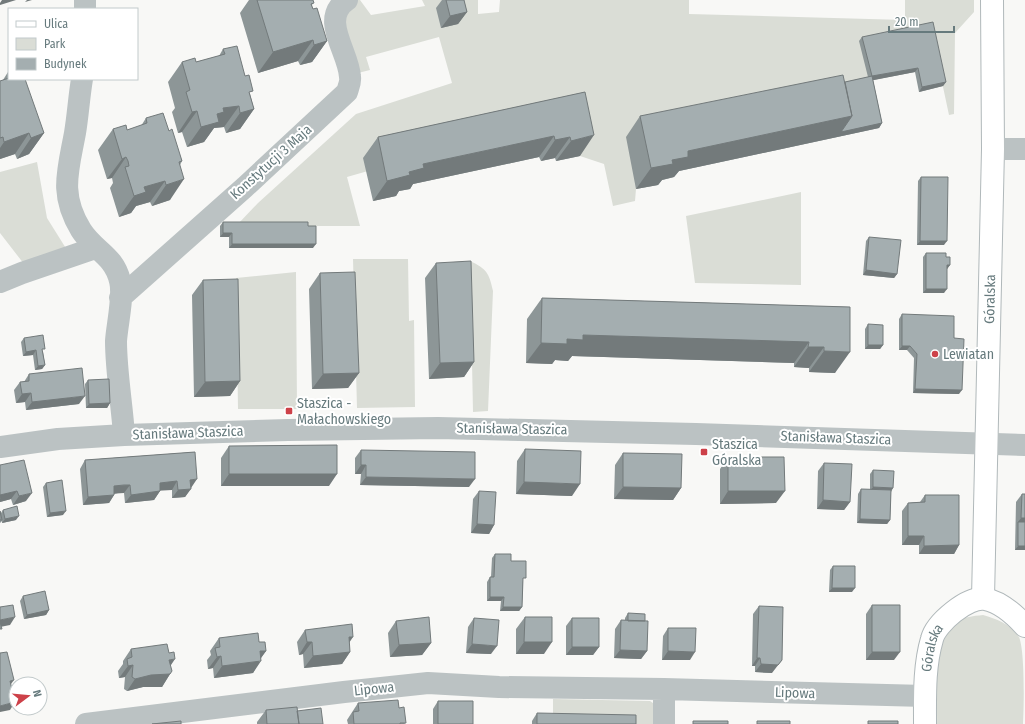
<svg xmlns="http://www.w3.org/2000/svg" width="1025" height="724" viewBox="0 0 1025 724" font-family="'Fira Sans Condensed',sans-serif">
<rect width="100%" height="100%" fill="#f8f8f6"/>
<!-- green -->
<path fill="#daddd6" d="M347,0H360L371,15L425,6L422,0H478V14L499,12L500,0H689V14L905,20V0H974V12L955,33L954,114L949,115L930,26L869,81L636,189L635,201L613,206L604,164L580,156L570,113L347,177L360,226H316L313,231L237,225L258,203L356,114L452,83L439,37L366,57L370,70L358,73L334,22Z
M37,162L47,218L67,250L24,264L0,233V172Z
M801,192V285L695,283L686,216Z
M353,259H408L409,321L414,320L415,407L357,408Z
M470,261C487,269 489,273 493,291L488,411L473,412Z
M296,272L297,409H238L236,278Z
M983,615C997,619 1010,624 1019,637C1025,651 1024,706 1023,724H937C938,696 930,644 954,624C962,617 973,616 983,615Z
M553,699L650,701L659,707L658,724H631L553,718Z"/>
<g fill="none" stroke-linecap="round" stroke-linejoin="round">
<!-- secondary casing -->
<g stroke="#b0b8ba" stroke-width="24">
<g id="secondary">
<path id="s1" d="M983,598L993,149L992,0"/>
<path id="s2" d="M925,724C925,696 924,666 932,639C936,623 968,596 985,599C1001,602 1014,614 1025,626"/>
</g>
</g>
<!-- street -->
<path stroke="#bbc2c3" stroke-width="22" d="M85,0V9
M82,79C79,97 78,115 75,133C68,171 59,194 81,230C94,251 114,255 120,281C124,296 117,325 116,341C116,371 122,405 124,435
M993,149H1025
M0,282L22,273L95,248
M120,298L245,187L347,92C348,88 351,82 350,77C349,52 319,19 347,0
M0,447L58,439L124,435L288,430L438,428L696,434L1025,445
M86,724L344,692L428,683L499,687L664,689L925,696
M664,724V689"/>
<!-- secondary -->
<use href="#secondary" stroke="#fff" stroke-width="22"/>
</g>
<!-- wall -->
<path fill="#8d9697" d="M249,0H313L312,6L313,9L327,41L312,62L300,65L298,61L258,73L240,13Z
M442,0H464L467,12L458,24L441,28L436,8Z
M862,37L946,82L943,86L919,92L915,72L873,80L882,123L879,128L679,171L674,177L662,180L658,185L636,189L626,137L640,116L845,82L868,77L859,41Z
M223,49L250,94L254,109L240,129L226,133L224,127L214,128L204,142L187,147L182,132L178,133L172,112L175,108L168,82L182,62H196L219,56Z
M8,72H9V79L44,133L29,154L17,159L15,154L0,159V81L3,80Z
M585,92L580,156L556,161L555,158L541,161L539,157L413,184L410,189L399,191L396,196L373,201L363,158L378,137Z
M146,118L169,131L182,161L180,165L170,200L152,206L150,202L136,206L131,213L119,217L110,188L113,183L112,178L107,179L98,150L113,129L127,130L141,126Z
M921,177L944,245H917L918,181Z
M223,222L308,226L313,248H229V237H220V226Z
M869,237L897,274L894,278L863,275L866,241Z
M926,253L946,257L950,265L947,269L944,293H923V257Z
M436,263L474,362L464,377L429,379L425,278Z
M320,273L359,373L348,388L312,389L309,289Z
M203,280L240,381L230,396L194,397L192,295Z
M542,298L850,307L835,373L809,372V368L794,367V363L572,356L568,361L555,360L552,364L526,363L527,319Z
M902,314L954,338L959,394L913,393L914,358L907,350H899V319Z
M868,324L883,345L880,349H865V329Z
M24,338L43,352L45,365L42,369L35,370L33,355L23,356L21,342Z
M29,374L79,404L26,410L25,402L16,403L14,390L20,382H24Z
M88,380L110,403L107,408H86L85,384Z
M229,446L329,486H221V458Z
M525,449L572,496L516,494L517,461Z
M361,450L469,487L360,485L361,474H355V458Z
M195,452L191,488L185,497L172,498V490H160V491L154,500L125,503L124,493H118L114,494V495L109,503L83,505L80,469L85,460Z
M623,453L681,488L673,500L614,499L615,465Z
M728,457L776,503L720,504V469Z
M824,463L850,502L844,510L817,509L818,471Z
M0,465L26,501L13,505L11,499L0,502Z
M873,470L893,488L891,492L890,520L887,524L857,523L858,494L861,489L870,490V474Z
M46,483L63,515L47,517L43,487Z
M479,491L494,525L489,534L471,533L473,499Z
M1022,494H1025V550H1015L1016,502Z
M925,495L959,545L954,554H919V545H902V511L908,503L920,502Z
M3,510L16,520L2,523V521L0,523V511L1,513Z
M495,554L511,561L523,582L522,607L519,611H500L501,601H487V582L490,577H491L492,558Z
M833,566L852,592H829L830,570Z
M23,596L49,610L46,615L24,619L20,601Z
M872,605L894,660H866V614Z
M759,606L772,673L755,672V666H752L753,614Z
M628,613L645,621L647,651L641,659L614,658L615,629L621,620H625V618Z
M525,617L544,654H516V629Z
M474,618L491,654L466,653L468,627Z
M572,618L599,647L593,655H566V626Z
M396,621L431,643L422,655L390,657L388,633Z
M668,628L690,660H662L663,636Z
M305,630L349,643L350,652L342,664L304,668L303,654L299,655L297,642Z
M219,638L259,642L266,651L261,658L253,673L214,678L213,668L208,669L207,660L211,655L210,651Z
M131,649L170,666V674L162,687H143L127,691L124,689L125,677L119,678L118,671L123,664V661Z
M438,701L473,724H433V709Z
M358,703L399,708L405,724H348L347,720Z
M266,710L297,711L323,724H257V722Z
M537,713L636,724H532V721Z"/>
<!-- shaded-wall -->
<path fill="#737a7b" d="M2,0H16L0,5V3Z
M27,0H32L25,2Z
M467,12L458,24L441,28L450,16Z
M313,40L298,61L258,73L273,52Z
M327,41L312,62L300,65L314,45Z
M918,68L915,72L869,81L872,76Z
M946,82L943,86L919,92L922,87Z
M239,106L224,127L214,128L204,142L187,147L201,127L217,114L223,108Z
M254,109L240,129L226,133L240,113Z
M197,111L182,132L178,133L192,112Z
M852,116L882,123L879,128L679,171L674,177L662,180L658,185L636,189L651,168L672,160L688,151Z
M29,133L15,154L0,159V148L4,142Z
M44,133L29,154L17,159L31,138Z
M594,135L580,156L556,161L571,141Z
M554,136L539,157L413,184L410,189L399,191L396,196L373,201L387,181L409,172L423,164Z
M570,137L555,158L541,161L555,140Z
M126,157L112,178L107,179L122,159Z
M184,179L170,200L152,206L166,185Z
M165,181L150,202L136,206L131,213L119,217L134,196L144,187Z
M223,233H232L229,237H220Z
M920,241H947L944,245H917Z
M232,244H316L313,248H229Z
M947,265H950L947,269H944Z
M866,270L897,274L894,278L863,275Z
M926,289H947L944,293H923Z
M583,335L809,342L794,363L572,356L568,361L555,360L552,364L526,363L541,343L567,339Z
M868,345H883L880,349H865Z
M902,346H910L907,350H899Z
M808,347H824L809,368L794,367Z
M36,350L33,355L23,356L26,352Z
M824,351L850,352L835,373L809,372Z
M474,362L464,377L429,379L440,363Z
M45,365L42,369L35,370L38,366Z
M359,373L348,388L312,389L323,374Z
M240,381L230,396L194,397L205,382Z
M915,389L962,390L959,394L913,393Z
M31,393L25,402L16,403L22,394Z
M85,396L79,404L26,410L32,402Z
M110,403L107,408H86L89,404Z
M361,465H366L361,474H355Z
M229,474H337L329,486H221Z
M366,477L475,479L469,487L360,485Z
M197,479L191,488H184L190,480Z
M177,481L172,490L154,491L160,483Z
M524,482L580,484L572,496L516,494Z
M130,485L124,493L108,494L114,486Z
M623,487L681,488L673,500L614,499Z
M873,487L893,488L890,492L870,491Z
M191,489L185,497L172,498L178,490Z
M17,491L11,499L0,502V495Z
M160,491L154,500L125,503L131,495Z
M728,491H785L776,503L720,504Z
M32,493L26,501L13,505L19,496Z
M114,495L109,503L83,505L88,497Z
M823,500L850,502L844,510L817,509Z
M66,511L63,515L47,517L50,513Z
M19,516L16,520L2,523L5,519Z
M1021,518H1025V526L1018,522L1015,526Z
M860,519L890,520L887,524L857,523Z
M477,524L494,525L489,534L471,533Z
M908,536H924L919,545H902Z
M959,545L954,554H919L924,546Z
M1018,546H1025V550H1015Z
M832,588H855L852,592H829Z
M490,597H504L501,601H487Z
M503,607H522L519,611H500Z
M49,610L46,615L24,619L27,615Z
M15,617L10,625L0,627V620Z
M349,637H353L345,649Z
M307,642H312L303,654L299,655Z
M524,642H552L544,654H516Z
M431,643L422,655L390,657L399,645Z
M472,644L497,646L491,654L466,653Z
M572,647H599L593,655H566Z
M620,650L647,651L641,659L614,658Z
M260,651H266L258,662L261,661L253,673L214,678L222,666Z
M668,651L695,652L690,660H662Z
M350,652L342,664L304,668L313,656Z
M872,652H900L894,660H866Z
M221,656L213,668L208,669L217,657Z
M757,658H760L755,666H752Z
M175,659L167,671L169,660Z
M782,660L772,673L755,672L761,664Z
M133,665L125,677L119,678L128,666Z
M170,674L162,687H143L127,691L135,679L151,675Z
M14,680L8,688L10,681Z
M15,702L10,710L0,712V706Z"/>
<!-- building -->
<path fill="#a4aeb0" stroke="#737a7b" d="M257,0H313L314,3L311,4L313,9L317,8L327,41L314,45L313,40L273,52Z
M446,0H464L467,12L450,16Z
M933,22L946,82L922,87L918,68L872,76L862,37Z
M237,46L245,76L249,75L253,91L249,92L254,109L240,113L239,106L223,108L224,112L217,114L219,122L201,127L197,111L192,112L186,92L190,90L182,62L195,58L196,62L225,54L223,49Z
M843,75L852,116L688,151V157L672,160L673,164L651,168L640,116Z
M872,76L882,123L841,132L852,116L845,82Z
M9,78V79H25L44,133L31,138L29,133L4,142L3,137L0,138V81Z
M585,92L594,135L571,141L570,137L555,140L554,136L423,164L424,168L409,172L410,175L387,181L378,137Z
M163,113L169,131L172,129L182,161L179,162L184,179L166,185L165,181L144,187L146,192L134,196L125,167L129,166L128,161L126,157L122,159L113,129L126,125L127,130L147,123L146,118Z
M921,177H948L947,241H920Z
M223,222H308V226H316V244H232V233H223Z
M869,237L901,240L897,274L866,270Z
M926,253H946V257H950V265H947V289H926Z
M471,261L474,362L440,363L436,263Z
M355,272L359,373L323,374L320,273Z
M238,279L240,381L205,382L203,280Z
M542,298L850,307V352L824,351V347H808L809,342L583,335V340L567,339V344L541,343Z
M902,314L954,316V338L964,339L962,390L915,389L917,354L910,346H902Z
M868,324L883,325V345H868Z
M43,335L45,349H42L45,365L38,366L36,350L26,352L24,338Z
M82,368L85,396L32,402L31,393L22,394L20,382L29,381V374Z
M109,379L110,403L89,404L88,380Z
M337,445V474H229V446Z
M525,449L581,451L580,484L524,482Z
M361,450L475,452V479L366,477V465H361Z
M195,452L197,479L190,480L191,489L178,490L177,481L160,483V491L131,495L130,485H124L114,486V495L88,497L85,460Z
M623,453L682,454L681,488L623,487Z
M728,457H784L785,491H728Z
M24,460L32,493L19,496L17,491L0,495L1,499H0V465Z
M824,463L852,464L850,502L823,500Z
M873,470L894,471L893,488L873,487Z
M62,480L66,511L50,513L46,483Z
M861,489L891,490L890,520L860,519Z
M479,491L496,492L494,525L477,524Z
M1022,494H1025V518H1021Z
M925,495H959V545L924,546V536H908V503L925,502Z
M17,506L19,516L5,519L3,510Z
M0,511L2,520H0Z
M1018,522H1025V546H1018Z
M495,554H511V561H526V578H523L522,607H503L504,597H490V577H494Z
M833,566H855V588H832Z
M45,591L49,610L27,615L23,596Z
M13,605L15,617L0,620V607Z
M872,605H900V652H872Z
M759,606L783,607L782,660L778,665L761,664L760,658H757Z
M628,613L645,614V621H628Z
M429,617L431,643L399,645L396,621Z
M525,617H552V642H524Z
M474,618L499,620L497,646L472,644Z
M572,618H599V647H572Z
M621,620L648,621L647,651L620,650Z
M0,622L2,629H0Z
M352,624L353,637H349L350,652L313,656L312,642H307L305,630Z
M668,628H696L695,652L668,651Z
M258,633L259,642H265L266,651H260L261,661L222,666L221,656L217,657L215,648L220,647L219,638Z
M167,644L169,653L174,652L175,659L169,660L172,671L170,674L151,675L135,679L132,677L133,665L128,666L127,659L132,657L131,649Z
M7,652L14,680L10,681L15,702L0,706V653Z
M398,700L399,708L404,707L406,723H400V724H354L353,712L359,711L358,703Z
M438,701H473V724H438Z
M297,707L299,724H267L266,710Z
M321,708L323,724H299L297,711Z
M537,713L636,715V724H537Z
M181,721V724H152Z
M693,721H728V724H693Z
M757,721H790V724H757Z
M868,721H898V724H868Z"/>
<!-- markers -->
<g fill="#cd4149" stroke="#fff" stroke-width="1.5">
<circle cx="935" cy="354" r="4"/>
<rect x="285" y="407" width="8" height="8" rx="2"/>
<rect x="700" y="448" width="8" height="8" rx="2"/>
</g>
<g text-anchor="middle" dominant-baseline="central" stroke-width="4" stroke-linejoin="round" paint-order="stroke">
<!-- street labels -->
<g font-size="14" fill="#667a7d" stroke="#fff">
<text transform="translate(271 162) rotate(-42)">Konstytucji 3 Maja</text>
<text stroke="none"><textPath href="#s1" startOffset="299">Góralska</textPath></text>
<text transform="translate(512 429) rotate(1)">Stanisława Staszica</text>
<text transform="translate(188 433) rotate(-2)">Stanisława Staszica</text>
<text transform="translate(836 438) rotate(2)">Stanisława Staszica</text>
<text stroke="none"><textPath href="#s2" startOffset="77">Góralska</textPath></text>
<text transform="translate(374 689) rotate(-6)">Lipowa</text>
<text transform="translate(795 693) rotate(2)">Lipowa</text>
</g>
<!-- poi labels -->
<g font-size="14" fill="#667a7d" stroke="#fff" text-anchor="start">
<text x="943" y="354">Lewiatan</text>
<text x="297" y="403">Staszica -<tspan x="297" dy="16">Małachowskiego</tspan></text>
<text x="712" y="444">Staszica<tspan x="712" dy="16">Góralska</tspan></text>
</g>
</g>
<!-- legend -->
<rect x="8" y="8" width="130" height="72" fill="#ffffff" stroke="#c2cacb"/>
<rect x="16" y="21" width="20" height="6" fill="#ffffff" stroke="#c2cacb"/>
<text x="44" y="28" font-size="12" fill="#667a7d">Ulica</text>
<rect x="16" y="38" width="20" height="12" fill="#daddd6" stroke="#c2cacb"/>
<text x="44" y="48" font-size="12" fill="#667a7d">Park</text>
<rect x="16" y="58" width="20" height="12" fill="#a4aeb0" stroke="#c2cacb"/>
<text x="44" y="68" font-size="12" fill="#667a7d">Budynek</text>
<!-- north arrow -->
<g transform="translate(28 696) rotate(74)"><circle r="19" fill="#ffffff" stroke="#c2cacb"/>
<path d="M0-3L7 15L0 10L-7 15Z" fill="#cd4149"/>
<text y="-6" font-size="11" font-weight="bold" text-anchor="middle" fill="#667a7d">N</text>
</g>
<!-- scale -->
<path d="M889 26v6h65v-6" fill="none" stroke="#667a7d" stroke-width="2"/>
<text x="895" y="26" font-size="12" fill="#667a7d" stroke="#ffffff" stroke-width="3" paint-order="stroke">20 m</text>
</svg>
